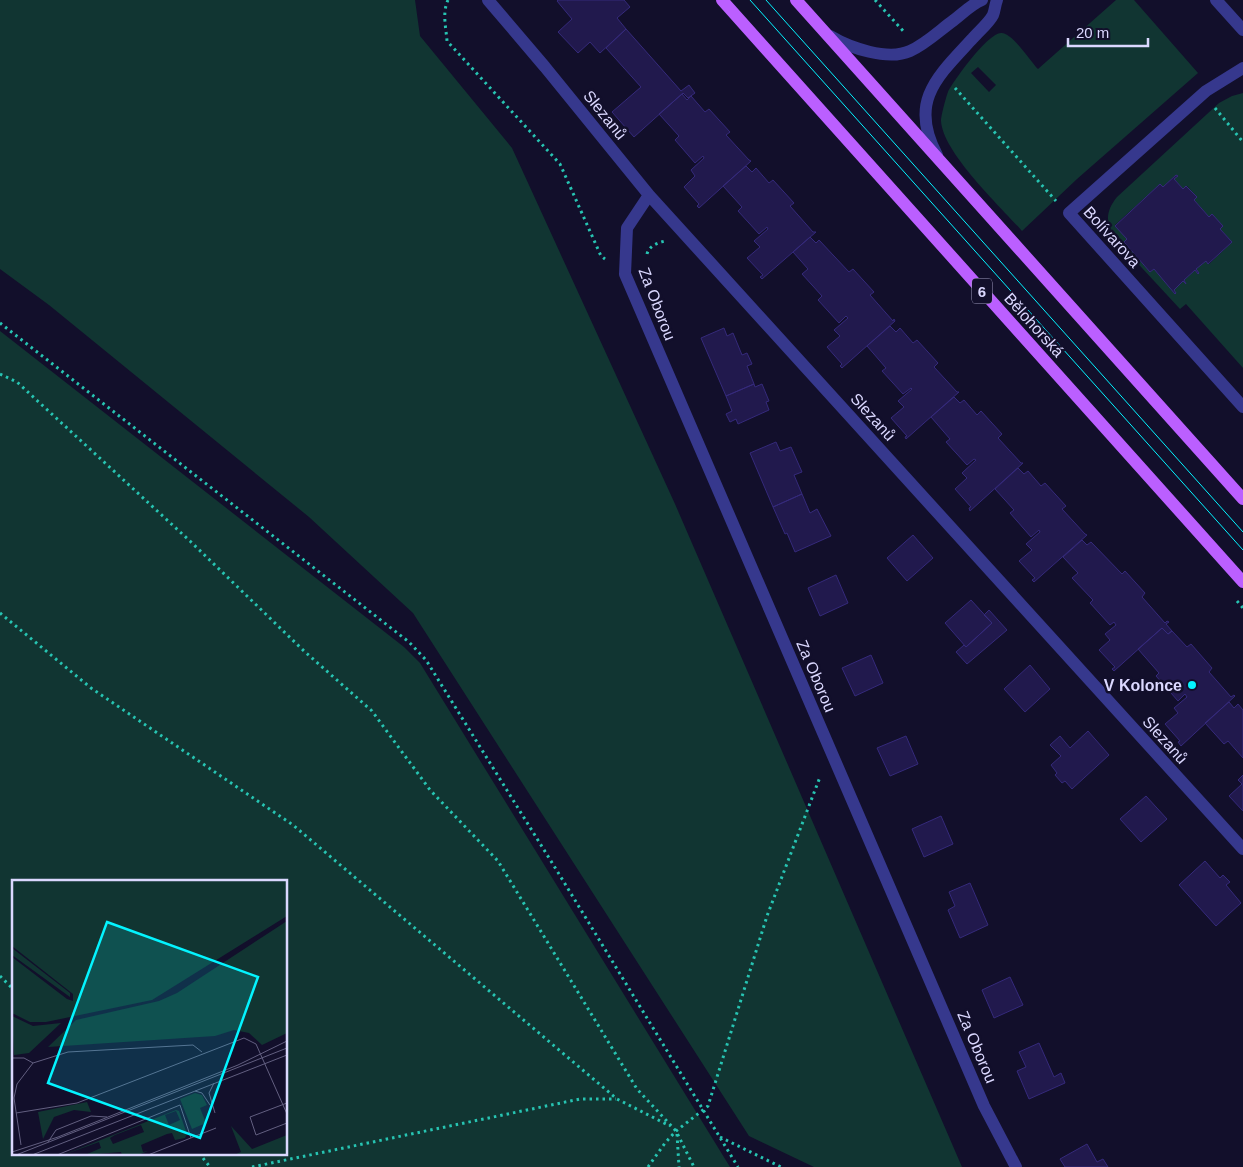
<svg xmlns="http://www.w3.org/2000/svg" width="1243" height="1167" viewBox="0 0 1243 1167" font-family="Arial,sans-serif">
<rect width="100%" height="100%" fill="#120f2b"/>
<!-- green -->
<path fill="#113532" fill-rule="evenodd" d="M0,0H415L420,36L512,148L675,504L962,1167H814L749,1136L413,613L309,517L49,305L0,269Z
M1116,0H1134L1198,73L1077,179L1022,231C1001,207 943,153 941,121C941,116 946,97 948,92C954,80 988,33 1001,33C1012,32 1030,61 1038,69ZM978,67L996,85L989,92L971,73Z
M1243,93V368L1186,304L1180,309L1117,241C1106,226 1104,213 1117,197L1219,103L1232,96ZM1176,175L1174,179L1183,189L1187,186L1197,197L1194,200L1209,217L1212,214L1220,229L1232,242L1209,264L1206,261L1196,269L1198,273L1195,270L1184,280L1186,283L1183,281L1174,290L1175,293L1154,269L1150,272L1124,242L1127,239L1115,225L1160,184L1163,187Z
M0,331L404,647L420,663L730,1167H0ZM14,881H286V1153H14Z"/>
<!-- building -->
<path fill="#21194d" stroke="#352a7b" d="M558,0H624L630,7L617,18L626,29L600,53L590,42L578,53L558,32L572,19L557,1Z
M626,29L681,91L689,85L695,93L688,98L683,93L634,137L612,112L641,87L606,48Z
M682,94L687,100L691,96L705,112L709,109L730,132L726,135L749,160L751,161L699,208L697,206L699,204L684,187L695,176L691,170L704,158L703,156L695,163L675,140L679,136L659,114Z
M746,166L752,172L756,168L769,183L773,180L794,203L790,206L813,232H816L762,279L760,277L763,275L747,258L760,247L754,241L768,229L767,227L759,234L738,211L742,207L723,186Z
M1176,175L1178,176L1174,179L1183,189L1186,186L1197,197L1194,200L1209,217L1212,214L1223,226L1220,229L1232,242L1208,264L1206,261L1196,269L1199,273L1198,274L1195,270L1184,280L1186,284L1183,281L1174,290L1176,293L1175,294L1154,269L1150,272L1124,242L1127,239L1115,226L1160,184L1163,187Z
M810,237L816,243L819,240L849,272L853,269L874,292L870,295L893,321L894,319L895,321L842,368L840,366L842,364L827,347L840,336L834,330L848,318L846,316L839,323L818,300L822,296L802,274L808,269L793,252Z
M890,326L896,332L900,328L913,343L917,340L938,363L934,367L957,392H959L906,439L905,437L907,436L891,418L904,407L898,401L912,389L911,388L903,394L882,371L886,368L867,346Z
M724,328L727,336L733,333L742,355L747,353L752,364L747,366L754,384L726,396L701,338Z
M754,384L755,387L762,384L769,401L766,402L769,410L738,424L736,419L730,422L726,414L732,411L726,396Z
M954,397L960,403L964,400L977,415L981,411L1002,434L998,438L1021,463H1023L970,511L969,508L971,507L955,489L967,478L962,473L976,460L974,459L967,465L946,442L950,439L931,417Z
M776,442L780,451L791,447L802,472L794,475L802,494L773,507L750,453Z
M1018,468L1024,474L1028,471L1041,486L1045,483L1066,506L1062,509L1085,534L1087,535L1034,582L1032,580L1035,578L1019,561L1032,550L1026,544L1040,532L1039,530L1031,537L1010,513L1014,510L995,489Z
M802,494L810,513L817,509L831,536L795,552L787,533L785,534L773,507Z
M913,535L933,558L907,581L887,558Z
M1082,540L1087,545L1091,542L1122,574L1125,571L1145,593L1142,597L1165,623L1167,621L1169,622L1166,624L1172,631L1168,634L1162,628L1114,671L1112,669L1115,667L1099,650L1110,640L1105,634L1116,625L1114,622L1110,625L1090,603L1093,600L1072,578L1078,573L1063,557Z
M836,575L848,603L820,616L808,588Z
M971,600L992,623L966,647L945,623Z
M989,610L1007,630L967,664L956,652L964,645L966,647L992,623L984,615Z
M1162,628L1168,634L1172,631L1187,647L1191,644L1212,668L1209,672L1231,697L1234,695L1235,696L1181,746L1178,742L1180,741L1165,724L1178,713L1174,708L1187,697L1185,694L1178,701L1156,676L1159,673L1138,649Z
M871,655L883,683L855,696L842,668Z
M1030,665L1050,689L1025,712L1004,689Z
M1229,702L1234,708L1238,704L1243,710V758L1228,741L1224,744L1205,723Z
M1088,731L1109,755L1072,789L1065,781L1062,783L1055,775L1057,773L1051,765L1061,756L1050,745L1060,736L1070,748Z
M906,736L918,764L890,776L877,748Z
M1243,775V811L1229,796L1242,784L1238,780Z
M1146,796L1167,819L1141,842L1120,819Z
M941,816L953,844L924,857L912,829Z
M1205,861L1220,878L1223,875L1230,882L1226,885L1241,903L1216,926L1179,885Z
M970,883L988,925L960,938L948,910L955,906L949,892Z
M1010,977L1023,1005L994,1018L982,990Z
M1039,1043L1054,1077L1061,1073L1065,1083L1029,1099L1017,1071L1026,1067L1019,1052Z
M1087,1144L1097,1162L1103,1159L1108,1167H1065L1060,1159Z"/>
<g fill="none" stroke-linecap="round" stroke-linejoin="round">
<!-- path -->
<path stroke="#27c4b2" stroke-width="3" stroke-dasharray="2.5 4" stroke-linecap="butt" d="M448,0C442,13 446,27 447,41L560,164L601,256L605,259
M875,0L905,33
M955,88L1056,201
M1215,108L1243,142
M647,254C649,246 657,243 665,241
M0,323L409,642L426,660L559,874L738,1167
M0,374L17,382L191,542L304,651L372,711L430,790L498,861L637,1089L676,1131L694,1167
M1237,601L1243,608
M0,613L91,688L293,825L617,1099L670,1126
M0,976L14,990
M677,1134L679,1167
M720,1137L781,1167
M199,1153L210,1167
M252,1167L580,1099H616
M648,1167L665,1143L676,1131L708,1106L767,916L820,777"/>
<!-- service -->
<path stroke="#36388d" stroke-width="12" d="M830,36C850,48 888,61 910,51C926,44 940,30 954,20C963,13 972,4 982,0
M937,155C908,101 938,76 973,38C979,31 989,23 993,15C995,10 995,5 997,0"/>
<!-- minor -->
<path stroke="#36388d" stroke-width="12" d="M488,0L545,67L649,195L1243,849
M1216,0L1243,30
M1243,68L1206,91L1069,213L1243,407
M649,195L627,228L625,274L984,1106L1016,1167"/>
<!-- primary -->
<path stroke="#bb5fff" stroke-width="12" d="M722,0L1243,582
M796,0L1243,499"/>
<!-- tram -->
<path stroke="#04f4ff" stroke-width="1" d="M750,0L1243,550
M766,0L1243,532"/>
</g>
<!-- markers -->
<circle fill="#04f4ff" stroke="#120f2b" stroke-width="2" cx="1192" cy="685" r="5"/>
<g text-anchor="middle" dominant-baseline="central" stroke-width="5" stroke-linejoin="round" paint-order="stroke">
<!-- shield labels -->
<rect fill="#120f2b" stroke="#9f9cbf" stroke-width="1" x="972" y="278.5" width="20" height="25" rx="4"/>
<g font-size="15" font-weight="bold" fill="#dbd8ff">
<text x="982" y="291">6</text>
</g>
<!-- street labels -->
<g font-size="16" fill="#dbd8ff" stroke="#120f2b">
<text transform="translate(605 115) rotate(51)">Slezanů</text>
<text transform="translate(1112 237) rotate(48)">Bolívarova</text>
<text transform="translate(657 304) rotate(69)">Za Oborou</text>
<text transform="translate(1034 325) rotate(48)">Bělohorská</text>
<text transform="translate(873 417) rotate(48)">Slezanů</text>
<text transform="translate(816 676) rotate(67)">Za Oborou</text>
<text transform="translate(1165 740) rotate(48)">Slezanů</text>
<text transform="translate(977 1047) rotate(67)">Za Oborou</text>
</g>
<!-- poi labels -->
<g font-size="16" font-weight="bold" fill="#dbd8ff" stroke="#120f2b" text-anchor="end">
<text x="1182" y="685">V Kolonce</text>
</g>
</g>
<!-- overview -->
<g transform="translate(12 880)">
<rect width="275" height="275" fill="#120f2b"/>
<path d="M0,0H275V36L140,120L34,142H18L0,133V77L55,119L61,121V114L0,66ZM275,41V153L250,165L237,153L222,150L203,156L36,167L64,140L147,121L165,113ZM0,68L58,113V117L0,75ZM0,136L21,146L49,143L17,173L2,175ZM183,213L190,215L195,225L188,228L194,243L180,249L168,219ZM75,222L79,232L62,230L42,237L31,259L26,232ZM164,230L167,231L175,254L173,258L163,260L160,253L155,254L129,265L131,272L136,271L126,275H110L109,272L73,275L89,268L87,262L51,275ZM164,231L168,240L157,245L153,235ZM129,245L132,252L101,264L98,258L103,255ZM219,246L240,269L275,255V275H222L229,272Z" fill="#113532" fill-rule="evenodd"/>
<path fill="none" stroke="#625f80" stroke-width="1" d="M0,178H12L21,183M202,203L197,213L203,233M183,211L190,213L198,225M275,223L238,237L244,255L275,243M4,233L65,223L232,158L244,164L275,234M36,262L44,250L79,236L95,237M9,265L2,218L5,204L21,183L56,172L181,165L190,172M0,272L46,257L226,185L275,161M4,275L275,168M20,275L275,175M45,275L168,225L179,258M136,275L204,248"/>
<path fill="#04f4ff" fill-opacity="0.15" stroke="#04f4ff" stroke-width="2.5" d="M95,42L246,97L188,258L36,203Z"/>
<rect width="275" height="275" fill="none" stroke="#dbd8ff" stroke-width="2.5"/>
</g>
<!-- scale -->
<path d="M1068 38v8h80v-8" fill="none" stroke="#dbd8ff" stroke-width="2.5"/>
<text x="1076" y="38" font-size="15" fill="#dbd8ff" stroke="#120f2b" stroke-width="4" paint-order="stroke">20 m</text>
</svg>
